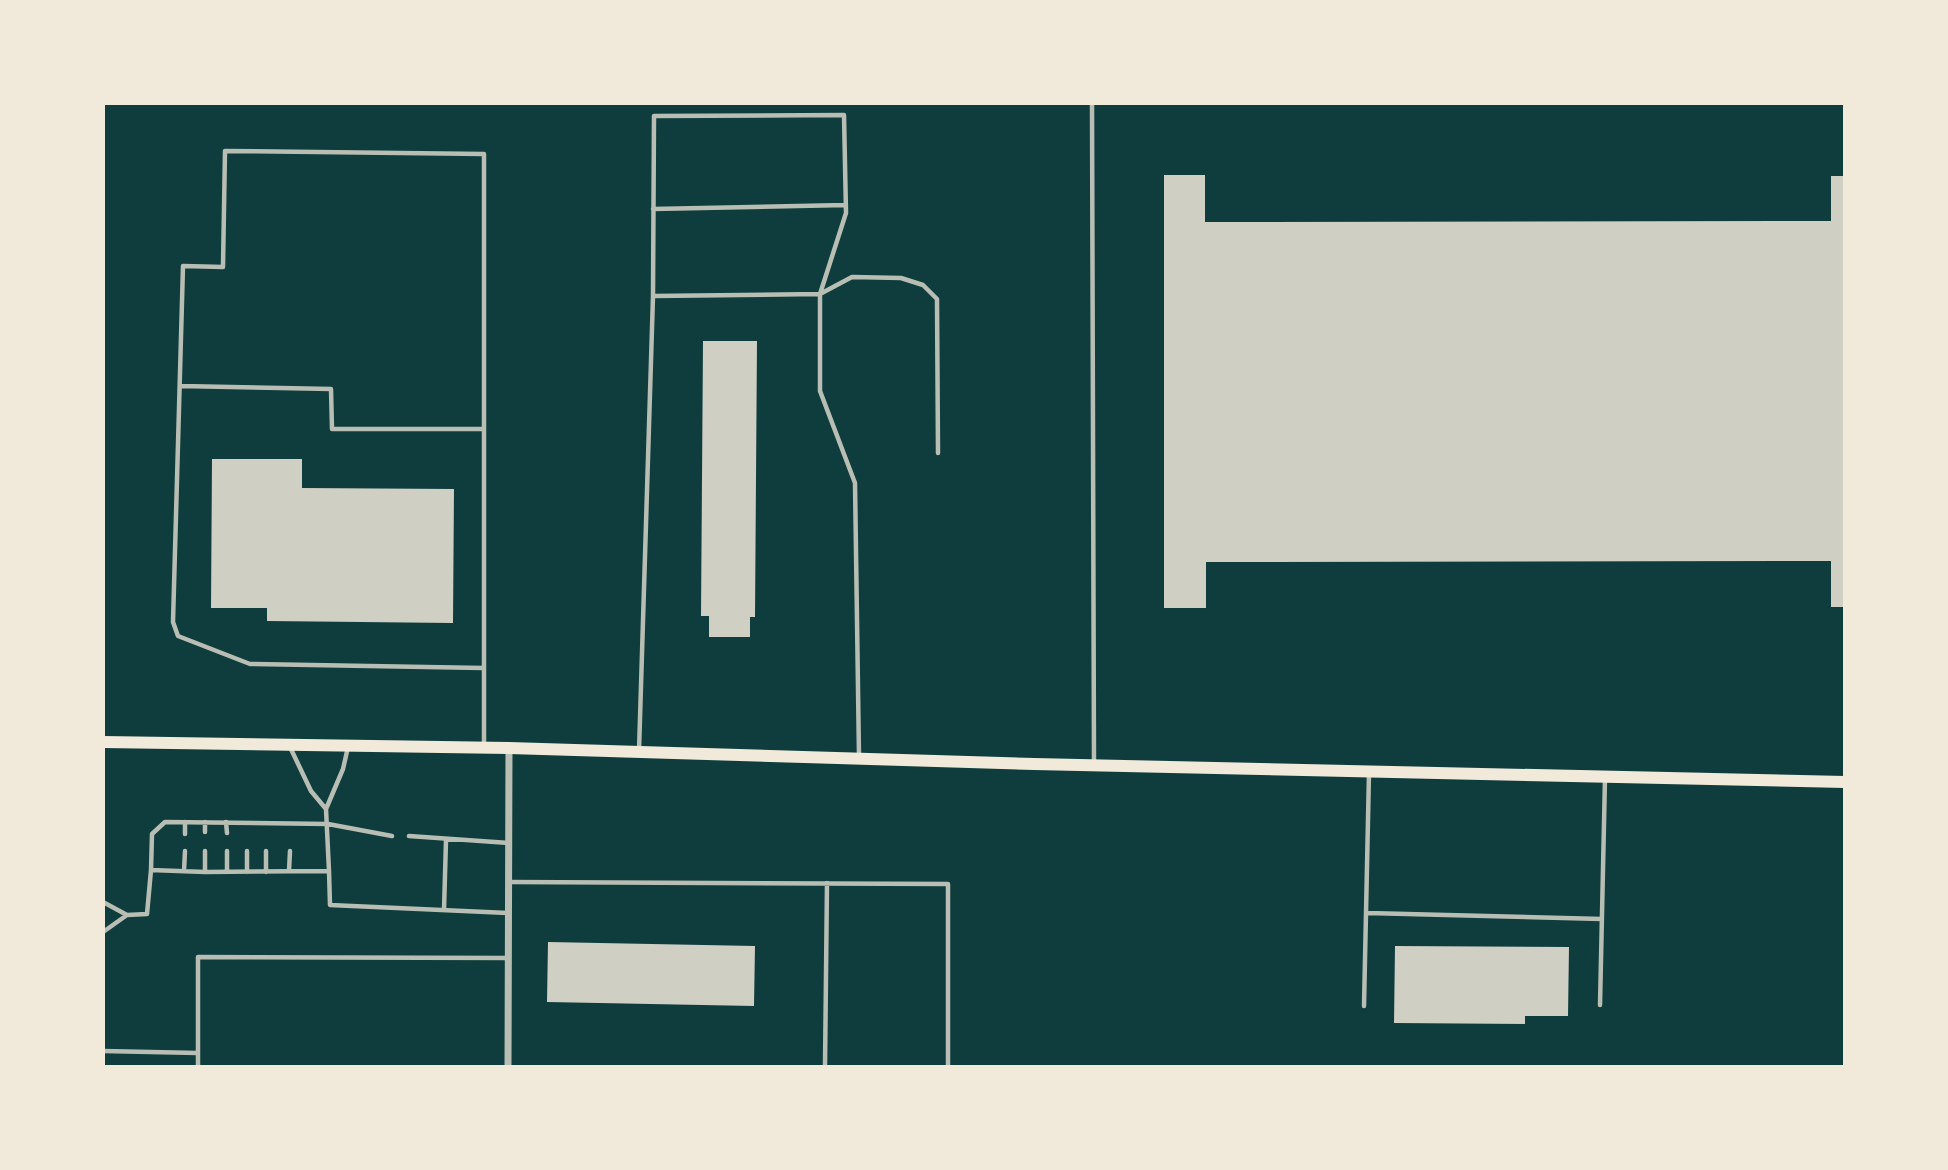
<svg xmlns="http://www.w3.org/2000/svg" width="1948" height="1170" viewBox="0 0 1948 1170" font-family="'Libre Baskerville',serif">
<rect width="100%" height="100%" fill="#0f3d3e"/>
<!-- building -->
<path fill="#cfcfc3" d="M1164,175H1205V222L1831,221V176H1845V607H1831V561L1206,562V608H1164Z
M703,341H757L755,617H750V637H709V616H701Z
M212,459H302V488L454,489L453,623L267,621V608H211Z
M548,942L755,946L754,1006L547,1002Z
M1395,946L1569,947L1568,1016H1525V1024L1394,1023Z"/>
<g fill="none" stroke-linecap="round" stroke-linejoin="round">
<!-- service -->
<path stroke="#b8beb3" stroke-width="4.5" d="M1092,103L1094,764
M653,209L846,205
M653,296L654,116L844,115L846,213L820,294L852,277L901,278L923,285L937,299L938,453
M180,386L331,389L332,429H484
M483,668L250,664L178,636L173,622L183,266L223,267L225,151L484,154V747
M290,747L311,791L326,809
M639,751L653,296L820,294V391L855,483L859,756
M205,822V832
M226,822L227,833
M185,834V822
M409,836L509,843
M205,851V872
M227,851V872
M247,851V872
M266,851V872
M151,870L152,834L165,822L328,824L392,836
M184,871L185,851
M289,871L290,851
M329,871L330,905L508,913
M509,882L948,884V1067
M103,902L127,915L147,914L151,870L205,872L329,871L326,809L343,769L348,747
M444,910L446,840
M1367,913L1602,919
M103,932L127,915
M1600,1005L1605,778
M1364,1006L1369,773
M103,1051L198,1053
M198,1067V957L508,958
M825,1067L827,883"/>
<!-- minor -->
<path stroke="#b8beb3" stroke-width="7" d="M508,1067L509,748"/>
<!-- secondary -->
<path stroke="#f1e9da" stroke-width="12" d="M103,742L509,748L1034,764L1845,782"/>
</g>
<!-- border -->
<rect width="1948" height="1170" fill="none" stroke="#f1e9da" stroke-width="210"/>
</svg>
